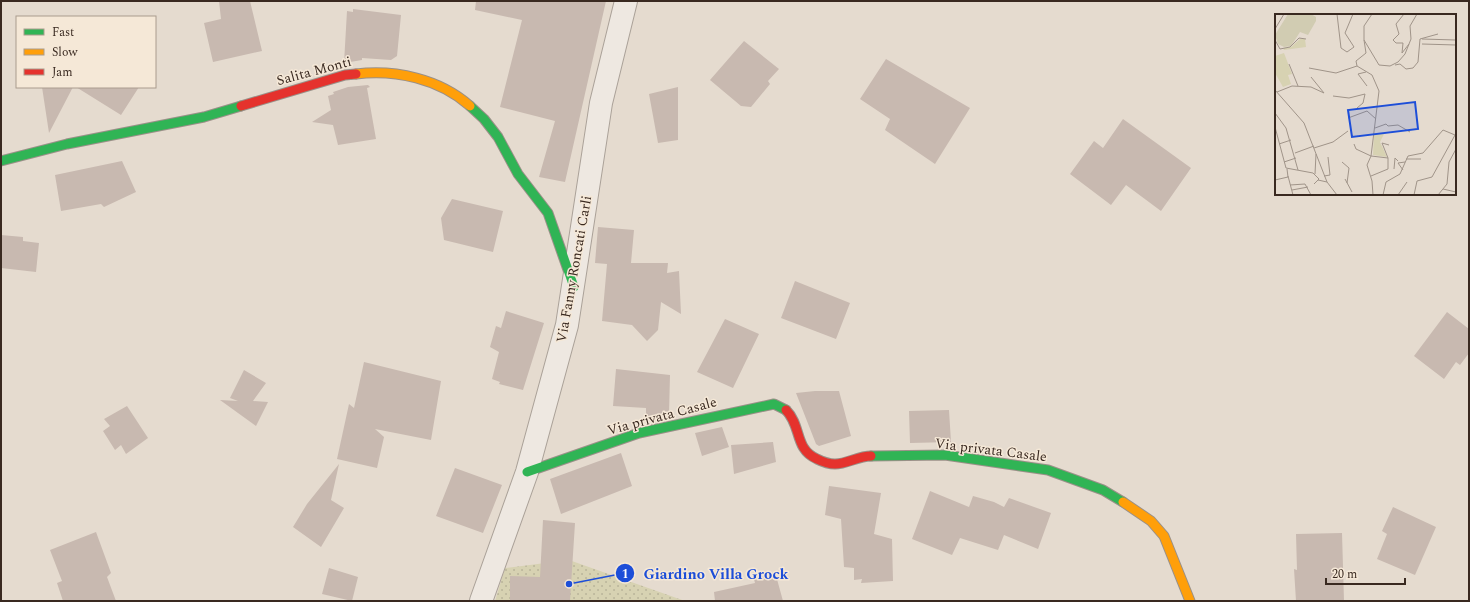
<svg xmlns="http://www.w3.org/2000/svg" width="1470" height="602" viewBox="0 0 1470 602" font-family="Spectral,serif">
<defs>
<pattern id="grass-dots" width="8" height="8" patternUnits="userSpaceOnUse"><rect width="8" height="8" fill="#d7d2b2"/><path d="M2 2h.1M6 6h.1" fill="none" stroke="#b9b499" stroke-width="1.8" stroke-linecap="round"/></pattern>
</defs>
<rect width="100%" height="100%" fill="#e5dbcf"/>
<!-- grass -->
<path fill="url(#grass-dots)" d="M569,560L685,601H495L505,568Z"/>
<!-- building -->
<path fill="#c8b9b0" d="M219,1H250L262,51L213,62L204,23L221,19Z
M476,1H606L565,182L539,177L555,121L500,107L522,20L475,10Z
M353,9L401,15L397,56L391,60L362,58V60L344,63L347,11L353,12Z
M744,41L779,69L768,81L770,84L751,107L741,106L710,80Z
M886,59L970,108L935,164L885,130L890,119L860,99Z
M368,85L370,87L367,88L376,139L338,145L333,125L312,122L331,110L328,96L334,94L333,92L348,87Z
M42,87H73L49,133Z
M76,87H139L121,115Z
M678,87V140L658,143L649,94Z
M1123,119L1191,168L1161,211L1126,185L1111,205L1070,174L1094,141L1103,148Z
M122,161L136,192L104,207L101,204L61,211L55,175Z
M452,199L503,211L493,252L444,240L441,218Z
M598,227L634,230L631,263H668L667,273L679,271L681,314L661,302L658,330L647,341L632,325L602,321L607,264L595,263Z
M1,235L23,237V241L39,243L36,272L1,268Z
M795,281L850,303L836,339L781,318Z
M506,311L544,323L523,390L499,384L500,382L492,379L499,352L490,347L496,326L501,328Z
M1447,312L1469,329V353L1460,365L1456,362L1444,379L1414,356Z
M725,319L759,334L733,388L697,372Z
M364,362L441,381L431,440L375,429L384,437L377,468L337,459L349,404L354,408Z
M616,369L670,375L669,414L646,416V408L613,406Z
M244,370L266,383L253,401L268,402L256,426L220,400L238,401L230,398Z
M815,391H839L851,436L819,446L816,444L796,393Z
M127,406L148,438L126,454L121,445L115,450L103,431L110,426L104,419Z
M949,410L951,442L910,443L909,411Z
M722,427L729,447L702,456L695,433Z
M773,442L776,462L734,474L731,445Z
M621,453L632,486L561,514L550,479Z
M339,464L331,500L344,508L321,547L293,527L307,504Z
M455,468L502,485L483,533L436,516Z
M829,486L881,493L874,534L892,539L893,581L861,583L862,579L854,580V568L844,567L841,519L825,515Z
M930,491L969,507L973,496L994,502L1004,507L1009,498L1051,513L1038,549L1004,535L998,550L960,538L952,555L912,539Z
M1393,507L1436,527L1415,575L1377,559L1387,534L1382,531Z
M543,520L575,523L570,601H510V576L540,577Z
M96,532L111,573L107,577L116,601H63L57,583L62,581L50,550Z
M1342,533L1344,601H1296L1294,569L1297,570L1296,534Z
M329,568L358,577L352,601L322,594Z
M775,572L783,601H715L714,592L755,583L754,579Z"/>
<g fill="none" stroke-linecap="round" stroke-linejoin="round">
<!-- street casing -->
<g stroke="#aaa198" stroke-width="24">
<path id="street" d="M481,601L527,472L567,325L601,103L626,1"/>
</g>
<!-- fast casing -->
<g stroke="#9a9088" stroke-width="11">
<path id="fast" d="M470,106L484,119L498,137L518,174L548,213L574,287
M1,161L67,144L204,117L241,106
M871,456L945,455L1048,470L1103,490L1123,502
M527,472L639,433L774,404L786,410"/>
</g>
<!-- slow casing -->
<g stroke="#9a9088" stroke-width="11">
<path id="slow" d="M356,74C395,69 440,79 470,106
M1123,502L1151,521L1164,536L1190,601"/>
</g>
<!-- jam casing -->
<g stroke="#9a9088" stroke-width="11">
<path id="jam" d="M241,106L345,75L356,74
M786,410C802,426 794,449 817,459C823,462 828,464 835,464C847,464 858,456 871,456"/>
</g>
<!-- street -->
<use href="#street" stroke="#eee8e1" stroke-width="22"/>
<!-- fast -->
<use href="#fast" stroke="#30b455" stroke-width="9"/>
<!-- slow -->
<use href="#slow" stroke="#ff9f0a" stroke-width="9"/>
<!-- jam -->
<use href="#jam" stroke="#e5322d" stroke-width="9"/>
</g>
<g text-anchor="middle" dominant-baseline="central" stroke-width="3" stroke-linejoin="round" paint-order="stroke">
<!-- street labels -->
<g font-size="14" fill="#392920" stroke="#f5e8d7">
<text transform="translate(314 71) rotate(-15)">Salita Monti</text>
<text transform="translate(574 269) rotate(-80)">Via Fanny Roncati Carli</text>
<text transform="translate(662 416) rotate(-15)">Via privata Casale</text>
<text transform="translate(991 450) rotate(7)">Via privata Casale</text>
</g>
</g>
<!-- overview -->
<g transform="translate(1275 14)">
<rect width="181" height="181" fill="#e5dbcf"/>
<path d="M25,25H30L31,33L9,36L8,34L16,33ZM99,119L109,120L105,128L112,143L98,141Z" fill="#d7d2b2"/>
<path d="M13,0H36L41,3V7L33,21L25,18L16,32L9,33L3,30L0,21Z" fill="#d1ccb2"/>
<path d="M9,39L17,60L13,61L16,70L8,73L0,59V42Z" fill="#d7d2b2"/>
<path fill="none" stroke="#a09489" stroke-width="1" d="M62,0L66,34L72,38L79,33L70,19L78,0M129,0L121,10L124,20L118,26L121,29H128L127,39L134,30M0,15L9,0M147,25L181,26M0,26L5,35L15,33L24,24L31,25M89,26V12L97,0M147,30L181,31M14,50L23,72M120,51L125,50L131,55L138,54L143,48L145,25L163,20M82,52L97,61L104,77L96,142L92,151L97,167L98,181M82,52L81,47L91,39L89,26L104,51L115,52L123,48L130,40L136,25L135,12L142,0M34,54L61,59L82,52M91,58L83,60L92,72M36,63L49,79M0,76L29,109L52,168M2,78L17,72L36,73L49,79M58,82L74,84L90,80L88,89L82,94M0,99L11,114L23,156M73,104L92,97L101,105M0,113L11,154L38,159L44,165L39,170M100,114L111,110L113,112L123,111L135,118M4,130L16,126M79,130L81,135L96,142L113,144M39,134L58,128L73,117M20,139L39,132M131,145H146M9,148L21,144M67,148L74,154L72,169M119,155L120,144L123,147M128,156L123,149L130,148M40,160L41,140M13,162L18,181M49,162L55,161L53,143M96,162L113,155V144L107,129L114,131M70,165L77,178M0,166L13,163L12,155M43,166L52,168L62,181M15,171L30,170L36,181M168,175L181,178M17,176L33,173M108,181L111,168L125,160L133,142L148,139L168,116L180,121M123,181L132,168M139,181L142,167L157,163L180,121M163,181L172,170L174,148L181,135"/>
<path fill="#1d4ed8" fill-opacity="0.15" stroke="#1d4ed8" stroke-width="2" d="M140,88L143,115L77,123L73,96Z"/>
<rect width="181" height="181" fill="none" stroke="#392920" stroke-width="2"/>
</g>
<!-- callouts -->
<path fill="none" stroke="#1d4ed8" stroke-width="1.5" d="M569 584L625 573"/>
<g fill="#1d4ed8" stroke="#f5e8d7" stroke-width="1.5">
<circle cx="569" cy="584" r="4"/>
<circle cx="625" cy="573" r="10"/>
</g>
<g font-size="12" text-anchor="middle" font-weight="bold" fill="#fff">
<text x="625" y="578">1</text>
</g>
<g font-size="15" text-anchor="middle" font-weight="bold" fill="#1d4ed8" stroke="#f5e8d7" stroke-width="3" stroke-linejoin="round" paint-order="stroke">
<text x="716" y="579">Giardino Villa Grock</text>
</g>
<!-- border -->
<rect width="1470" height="602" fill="none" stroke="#392920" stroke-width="4"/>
<!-- legend -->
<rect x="16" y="16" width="140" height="72" fill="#f5e8d7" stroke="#aa9c8e"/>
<rect x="24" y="29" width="20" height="6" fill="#30b455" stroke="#aa9c8e"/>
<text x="52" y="36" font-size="12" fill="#392920">Fast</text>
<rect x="24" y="49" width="20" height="6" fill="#ff9f0a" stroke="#aa9c8e"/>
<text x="52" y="56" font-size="12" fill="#392920">Slow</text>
<rect x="24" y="69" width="20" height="6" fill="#e5322d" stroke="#aa9c8e"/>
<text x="52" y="76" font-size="12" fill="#392920">Jam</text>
<!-- scale -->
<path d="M1326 578v6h79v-6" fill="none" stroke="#392920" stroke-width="2"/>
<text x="1332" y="578" font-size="12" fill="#392920" stroke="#f5e8d7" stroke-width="3" paint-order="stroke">20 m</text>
</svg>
